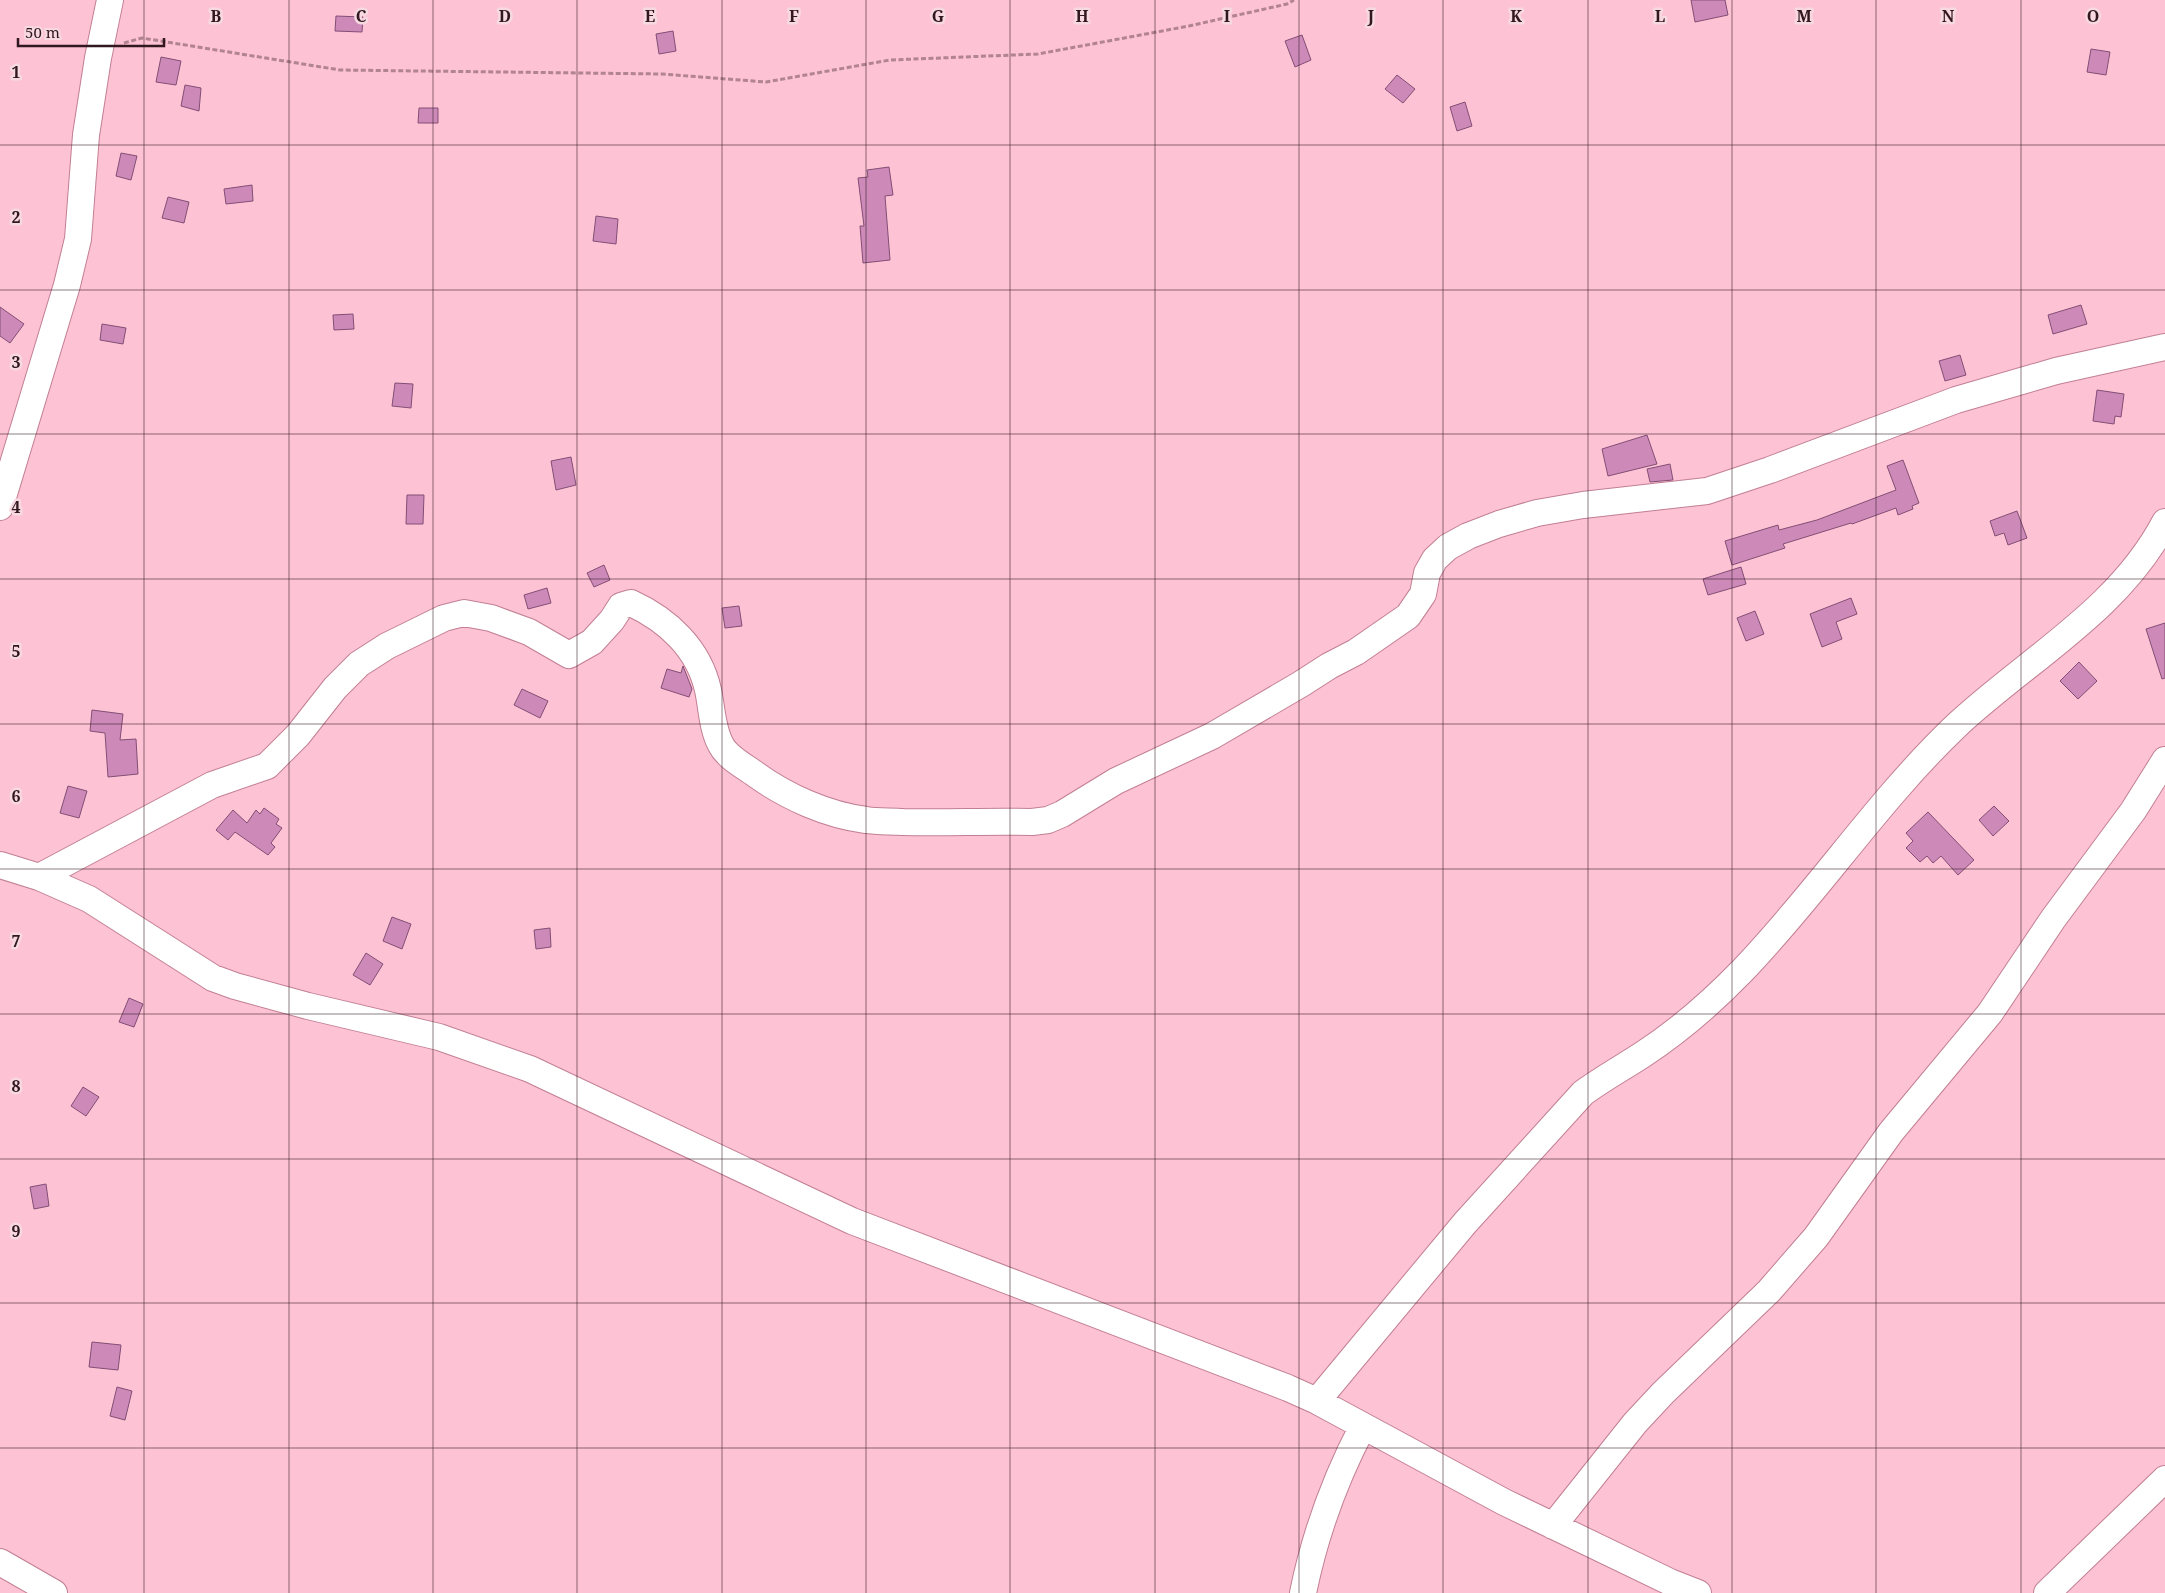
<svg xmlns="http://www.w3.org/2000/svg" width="2165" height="1593" viewBox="0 0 2165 1593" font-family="'Noto Serif',serif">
<rect width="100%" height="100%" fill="#fdc2d4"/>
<!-- building -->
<path fill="#cd8ab9" stroke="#834e74" d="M1691,0H1725L1728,15L1695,22Z
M336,16L363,17L362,32L335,31Z
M673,31L676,51L659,54L656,34Z
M1302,35L1311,60L1295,67L1285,41Z
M2091,49L2110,52L2106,75L2087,72Z
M161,57L181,61L176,85L156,82Z
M1397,75L1415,89L1403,103L1385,89Z
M185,85L201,88L199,111L181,106Z
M1465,102L1472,126L1457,131L1450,107Z
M419,108H438V123H418Z
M121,153L137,156L131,180L116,176Z
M889,167L893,195L885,196L890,260L863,263L860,226H864L858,178L868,177L867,170Z
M252,185L253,201L226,204L224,189Z
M168,197L189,202L184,223L162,218Z
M596,216L618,219L616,244L593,241Z
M2081,305L2087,324L2053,334L2048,315Z
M0,307L24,324L10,343L0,336Z
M353,314L354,329L334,330L333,315Z
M102,324L126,328L123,344L100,340Z
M1960,355L1966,375L1945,381L1939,361Z
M395,383L413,384L411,408L392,406Z
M2097,390L2124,394L2121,417L2115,416L2114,424L2093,421Z
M1647,435L1657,464L1608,476L1602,449Z
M571,457L576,485L556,490L551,461Z
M1903,460L1919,503L1912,506L1913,509L1898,515L1896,508L1852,524L1851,523L1783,544L1785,548L1732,565L1725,541L1778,525L1779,530L1817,520L1896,490L1887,466Z
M1670,464L1673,480L1650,482L1647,469Z
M407,495H424L423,524H406Z
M2017,511L2027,538L2008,545L2004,533L1995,536L1990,521Z
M604,565L610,580L594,587L587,573Z
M1741,567L1746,584L1708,595L1703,579Z
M547,588L551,603L528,609L524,595Z
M1851,598L1857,614L1836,622L1842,639L1822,647L1810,614Z
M739,606L742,626L725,628L722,608Z
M1755,611L1764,634L1746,641L1737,618Z
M2165,623V678L2162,679L2146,629Z
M2079,662L2097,681L2078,699L2060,681Z
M683,666L692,689L689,697L661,688L667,669L681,673Z
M522,689L548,701L540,718L514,705Z
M92,710L123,714L120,740L136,739L138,774L108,777L105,733L90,731Z
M68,786L87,791L79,818L60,813Z
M1994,806L2009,821L1993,836L1979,820Z
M264,808L279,819L276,824L282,828L271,843L275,847L268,855L235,832L228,840L216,830L233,810L247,823L256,810L260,814Z
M1928,812L1974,860L1958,875L1941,856L1933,863L1927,856L1920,862L1906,848L1913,841L1906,833Z
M392,917L411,924L402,949L383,941Z
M550,928L551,947L536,949L534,930Z
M366,953L383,964L370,985L353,975Z
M129,998L143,1004L134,1027L119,1022Z
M83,1087L99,1097L86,1116L71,1106Z
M46,1184L49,1206L34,1209L30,1187Z
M92,1342L121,1345L118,1370L89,1367Z
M117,1387L132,1391L125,1420L110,1416Z"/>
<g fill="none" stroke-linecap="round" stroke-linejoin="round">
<!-- minor casing -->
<g stroke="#c27f94" stroke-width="28">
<path id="minor" d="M0,507L67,285L78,239L86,135L98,58L110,0
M0,865L39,877L89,899L213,978L235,986L308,1006L439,1037L530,1069L852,1221L1288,1388L1317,1401L1504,1502L1670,1582L1698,1593
M39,877L212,785L267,766L298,735L335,688L359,664L387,646L444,618L464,613L491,618L529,632L569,655L592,642L612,620L621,606L631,603C668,620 699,649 708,690C712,708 712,729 721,745C727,757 744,766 755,774C787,797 827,815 866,820C878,822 891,821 903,822C946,823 989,821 1032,822L1048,820L1062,814L1116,781L1212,736L1301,684L1329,666L1356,652L1408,616L1423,594L1427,573L1435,559L1448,547L1468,536L1499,524L1537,513L1583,505L1707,491L1770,470L1956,400L2056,371L2165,347
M1317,1401L1465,1223L1583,1093C1602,1079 1622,1068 1642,1055C1679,1031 1712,1002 1743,970C1818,892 1878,800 1957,725C2028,659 2119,610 2165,522
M1553,1526L1635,1423L1663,1393L1769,1291L1816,1237L1891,1132L1990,1013L2053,919L2133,811L2165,760
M0,1562L54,1593
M1303,1593C1315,1534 1335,1479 1363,1426
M2047,1593L2165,1479"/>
</g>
<!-- path -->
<path stroke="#b28392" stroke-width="3" stroke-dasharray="5 2.5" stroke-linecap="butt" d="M124,43L142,38L340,70L662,74L766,82L890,60L1038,54L1189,26L1287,4L1294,0"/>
<!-- minor -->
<use href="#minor" stroke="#fff" stroke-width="26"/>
</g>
<!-- grid -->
<path fill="none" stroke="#311720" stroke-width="1" stroke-opacity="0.55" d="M144,0V1593M289,0V1593M433,0V1593M577,0V1593M722,0V1593M866,0V1593M1010,0V1593M1155,0V1593M1299,0V1593M1443,0V1593M1588,0V1593M1732,0V1593M1876,0V1593M2021,0V1593M0,145H2165M0,290H2165M0,434H2165M0,579H2165M0,724H2165M0,869H2165M0,1014H2165M0,1159H2165M0,1303H2165M0,1448H2165"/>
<g font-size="16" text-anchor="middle" font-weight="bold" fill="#311720" stroke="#f7d9e2" stroke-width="5" stroke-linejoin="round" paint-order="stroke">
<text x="216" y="22">B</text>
<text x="361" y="22">C</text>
<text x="505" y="22">D</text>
<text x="650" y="22">E</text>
<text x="794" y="22">F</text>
<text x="938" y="22">G</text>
<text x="1082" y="22">H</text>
<text x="1227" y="22">I</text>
<text x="1371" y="22">J</text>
<text x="1516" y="22">K</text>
<text x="1660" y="22">L</text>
<text x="1804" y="22">M</text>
<text x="1948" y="22">N</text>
<text x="2093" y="22">O</text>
<text x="16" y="78">1</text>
<text x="16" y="223">2</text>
<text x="16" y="368">3</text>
<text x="16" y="513">4</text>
<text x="16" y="657">5</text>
<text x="16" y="802">6</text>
<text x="16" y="947">7</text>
<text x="16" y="1092">8</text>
<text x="16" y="1237">9</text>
</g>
<!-- scale -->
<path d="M18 38v8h146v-8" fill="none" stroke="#311720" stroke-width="2.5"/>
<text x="25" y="38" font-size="15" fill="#311720" stroke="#f7d9e2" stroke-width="4" paint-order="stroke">50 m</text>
</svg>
